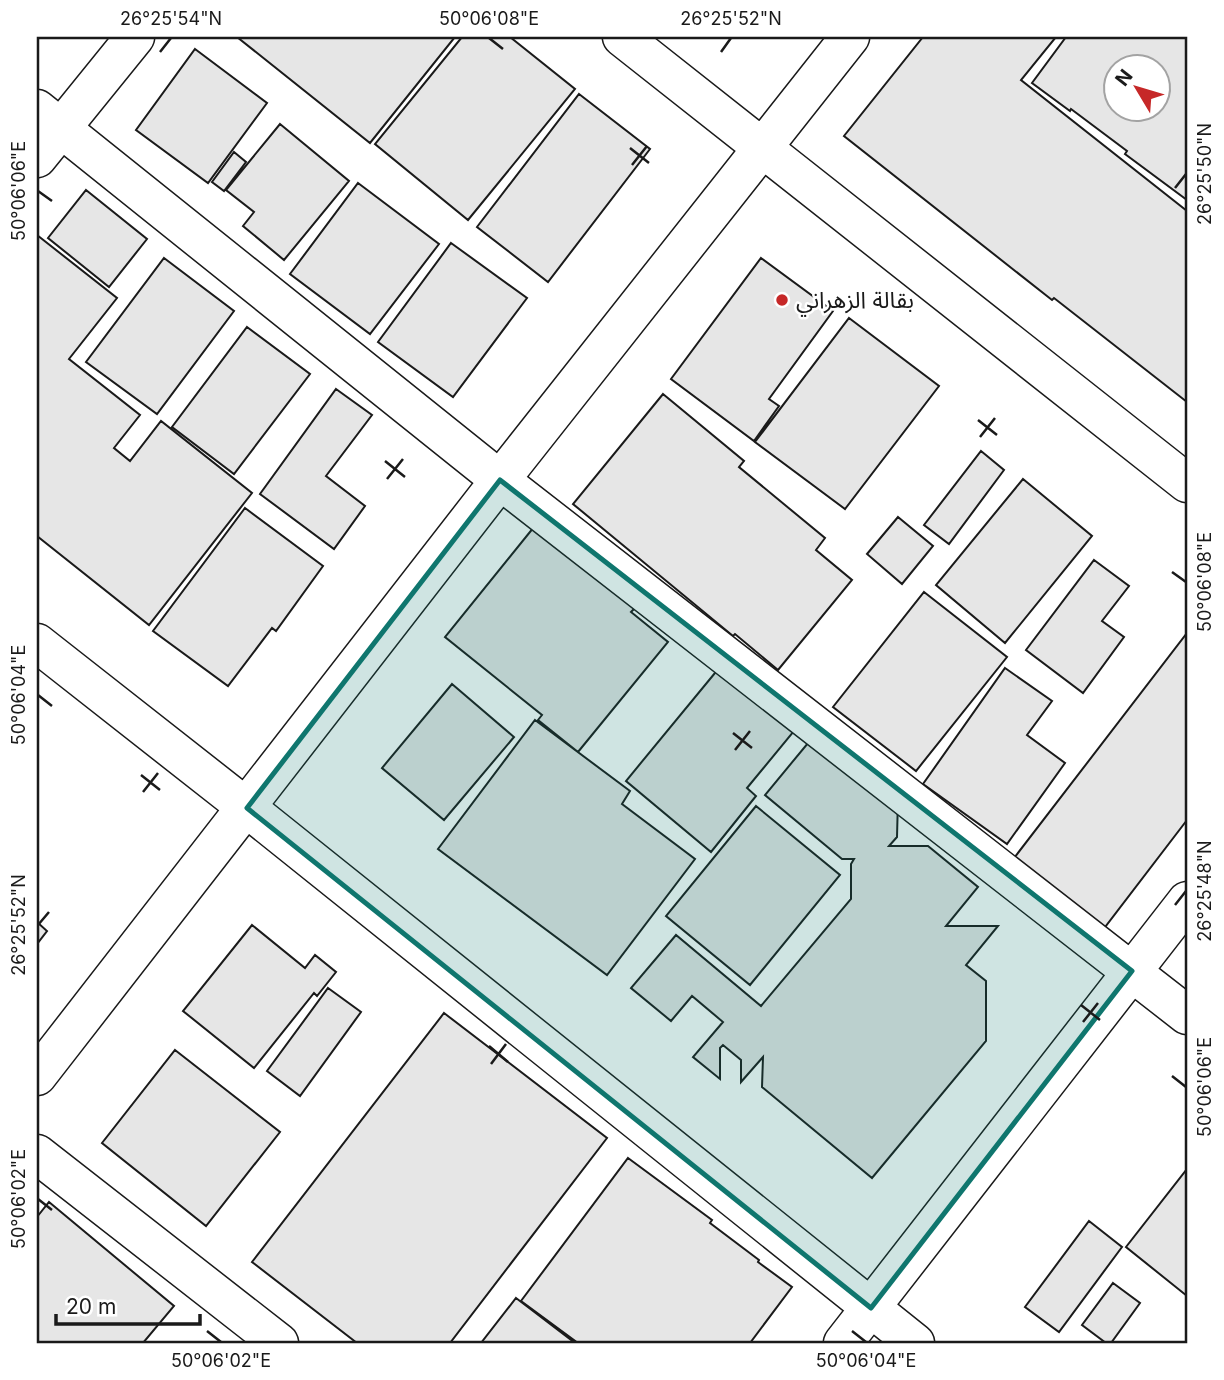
<svg xmlns="http://www.w3.org/2000/svg" width="1224" height="1380" viewBox="0 0 1224 1380" font-family="Inter,'Noto Sans Arabic',sans-serif">
<rect width="100%" height="100%" fill="#fff"/>
<!-- building -->
<path fill="#e6e6e6" stroke="#1a1a1a" stroke-width="2" fill-rule="evenodd" d="M237,37H455L370,143Z
M462,37H510L575,89L468,220L375,144Z
M923,37H1056L1021,80L1187,211V402L1054,298L1052,300L844,136Z
M1066,37H1187V200L1125,154L1127,151L1071,109L1070,111L1032,83ZM1116,66H1158V108H1116Z
M195,49L267,103L208,183L136,130Z
M579,94L650,149L548,282L477,227Z
M280,124L349,181L284,260L243,226L254,212L226,190Z
M234,152L246,162L224,191L212,182Z
M358,183L439,244L370,334L290,274Z
M86,190L147,239L109,287L48,238Z
M37,235L117,298L69,359L140,415L114,448L130,461L161,421L252,493L149,625L37,536Z
M451,243L527,298L453,397L378,342Z
M164,258L234,311L157,414L86,362Z
M761,258L833,311L769,399L779,406L754,441L671,379Z
M849,318L939,386L845,509L755,442Z
M247,327L310,374L234,474L172,427Z
M336,389L372,415L326,476L365,506L334,549L260,494Z
M663,394L744,461L739,467L825,538L816,550L852,580L778,670L735,634L733,636L573,504Z
M981,451L1004,470L949,544L924,525Z
M1023,479L1092,536L1005,643L936,585Z
M245,508L323,566L276,631L272,628L228,686L153,631Z
M898,517L933,546L902,584L867,554Z
M538,522L639,604L631,612L668,642L578,752L538,720L542,715L445,637Z
M1094,560L1129,586L1102,621L1124,637L1083,693L1026,650Z
M924,592L1007,657L916,771L833,707Z
M1187,633V820L1102,931L1011,862Z
M724,662L799,725L747,788L756,796L711,852L626,781Z
M1005,668L1052,701L1027,735L1065,763L1007,844L923,784Z
M452,684L514,737L444,820L382,768Z
M535,720L630,791L622,804L695,859L607,975L438,849Z
M818,731L898,798L897,837L889,846H928L978,887L946,926H998L966,965L986,981V1041L872,1178L762,1087L763,1057L741,1082V1060L723,1045L720,1048V1079L693,1057L723,1022L692,996L671,1021L631,988L676,935L761,1006L851,899V864L854,859H842L765,795Z
M756,806L840,875L750,985L666,916Z
M37,922L47,931L37,944Z
M252,925L305,968L315,955L336,972L317,996L314,993L254,1068L183,1011Z
M328,988L361,1012L300,1096L267,1071Z
M444,1013L607,1138L450,1343H357L252,1262Z
M175,1050L280,1132L206,1226L102,1143Z
M628,1158L712,1220L710,1223L759,1260L758,1262L792,1287L750,1343H578L521,1301Z
M1187,1169V1296L1126,1247Z
M49,1202L174,1306L143,1343H37V1217Z
M1089,1221L1122,1247L1059,1332L1025,1307Z
M1113,1283L1140,1303L1111,1343H1106L1082,1325Z
M516,1298L575,1343H481Z"/>
<g fill="none" stroke-linecap="round" stroke-linejoin="round">
<!-- street casing -->
<g stroke="#1a1a1a" stroke-width="41">
<path id="street" d="M622,37L1187,483
M37,109L500,480L1187,1015
M37,158L135,37
M37,643L247,808L915,1343
M37,1076L500,480L850,37
M37,1154L279,1343
M843,1343L1187,901"/>
</g>
<!-- street -->
<use href="#street" stroke="#fff" stroke-width="38"/>
</g>
<!-- marked area -->
<path fill="#0f766e" fill-opacity="0.2" stroke="#0f766e" stroke-width="5" stroke-linejoin="round" d="M500,480L1132,971L871,1308L247,808Z"/>
<!-- ticks -->
<path fill="none" stroke="#1a1a1a" stroke-width="2.5" d="M489,38L503,49M160,52L171,38M721,52L731,38M630,148L649,163M632,165L647,146M1175,188L1186,174M38,191L52,201M978,420L997,435M980,437L995,418M385,461L405,477M387,479L403,459M1172,572L1186,582M38,695L52,706M733,733L752,748M735,750L750,731M141,775L160,790M143,792L158,773M1175,905L1186,891M38,925L49,912M1081,1005L1100,1020M1083,1022L1098,1003M489,1046L508,1062M491,1064L506,1044M1172,1076L1186,1087M38,1199L52,1210M207,1331L221,1342M852,1331L866,1342"/>
<!-- markers -->
<circle fill="#c62828" stroke="#fff" stroke-width="2.5" cx="782" cy="300" r="7"/>
<g text-anchor="middle" dominant-baseline="central" stroke-width="5" stroke-linejoin="round" paint-order="stroke">
<!-- poi labels -->
<g font-size="23" fill="#1a1a1a" stroke="#fff" text-anchor="start">
<text x="796" y="300">بقالة الزهراني</text>
</g>
</g>
<!-- border -->
<rect width="1224" height="1380" fill="none" stroke="#ffffff" stroke-width="77"/>
<!-- north arrow -->
<g transform="translate(1137 88) rotate(308)"><circle r="33" fill="#ffffff" stroke="#a3a3a3" stroke-width="2"/>
<path d="M0-5L12 26L0 18L-12 26Z" fill="#c62828"/>
<text y="-10" font-size="19" font-weight="bold" text-anchor="middle" fill="#1a1a1a">N</text>
</g>
<!-- scale -->
<path d="M56 1314v10h144v-10" fill="none" stroke="#1a1a1a" stroke-width="3.5"/>
<text x="66" y="1314" font-size="21" fill="#1a1a1a" stroke="#ffffff" stroke-width="5" paint-order="stroke">20 m</text>
<rect x="38" y="38" width="1148" height="1304" fill="none" stroke="#1a1a1a" stroke-width="2.5"/>
<g font-size="18" text-anchor="middle" fill="#1a1a1a">
<text x="171" y="25">26°25'54"N</text>
<text x="489" y="25">50°06'08"E</text>
<text x="731" y="25">26°25'52"N</text>
<text transform="translate(1205 174) rotate(-90)" y="6">26°25'50"N</text>
<text transform="translate(19 191) rotate(-90)" y="6">50°06'06"E</text>
<text transform="translate(1205 582) rotate(-90)" y="6">50°06'08"E</text>
<text transform="translate(19 695) rotate(-90)" y="6">50°06'04"E</text>
<text transform="translate(1205 891) rotate(-90)" y="6">26°25'48"N</text>
<text transform="translate(19 925) rotate(-90)" y="6">26°25'52"N</text>
<text transform="translate(1205 1087) rotate(-90)" y="6">50°06'06"E</text>
<text transform="translate(19 1199) rotate(-90)" y="6">50°06'02"E</text>
<text x="221" y="1367">50°06'02"E</text>
<text x="866" y="1367">50°06'04"E</text>
</g>
</svg>
